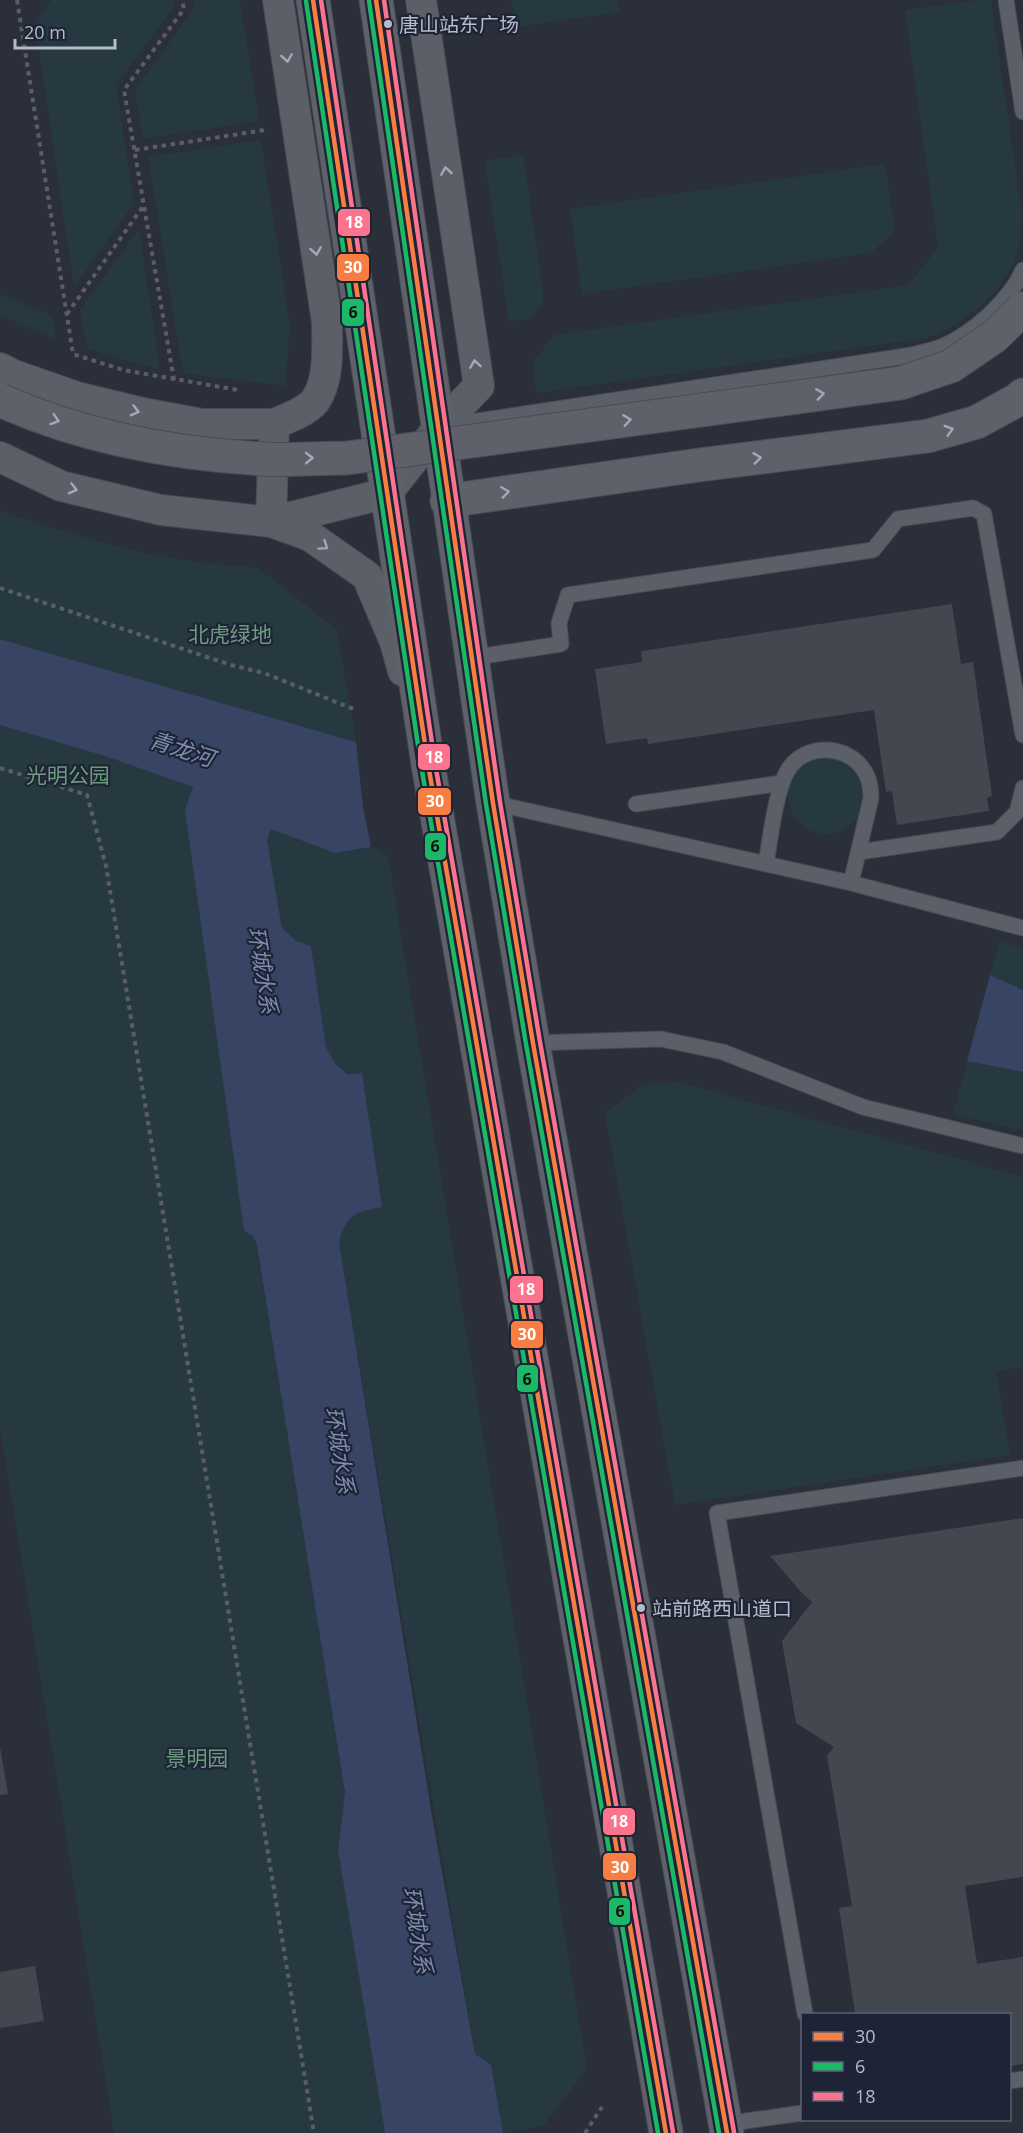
<svg xmlns="http://www.w3.org/2000/svg" width="1023" height="2133" viewBox="0 0 1023 2133" font-family="'Open Sans','Noto Sans SC',sans-serif">
<rect width="100%" height="100%" fill="#2a2f3a"/>
<!-- green -->
<path fill="#273940" d="M51,0H173L174,7L116,85L134,203L74,287L35,22Z
M193,0H240L259,121L143,139L135,90L194,8Z
M511,0H618L620,12L515,27Z
M979,0H991L1022,214C1021,232 1020,249 1013,265C996,299 961,326 926,338L537,393L532,364L553,335L909,285L938,247L905,10Z
M261,140L290,326L285,386L183,373L148,157Z
M523,155L544,298L533,318L509,322L485,161Z
M885,164L895,230L871,253L582,294L570,209Z
M139,229L160,370L88,349L80,310Z
M0,294L52,316L56,339L0,315Z
M0,511L55,529L143,553L202,563L258,568L337,630L356,742L0,639Z
M0,725L108,757L193,786L186,810L244,1231L253,1236L257,1245L345,1792L338,1850L385,2133H114L0,1427Z
M788 796a38 38 0 1 1 76 0a38 38 0 1 1-76 0Z
M271,829L335,853L371,847L388,855L587,2069L543,2126L503,2133L491,2065L475,2054L339,1242C348,1214 354,1213 381,1207L362,1073L347,1074L335,1064L326,1047L311,946L296,941L282,928L267,840Z
M1000,940L1023,949V990L990,975Z
M967,1061L1023,1072V1130L953,1115Z
M678,1082L1023,1177V1367L996,1371L1010,1455L675,1505L605,1113L643,1085Z"/>
<!-- water -->
<path fill="#374464" d="M0,639L356,742L363,807L371,847L335,853L271,829L267,840L282,928L296,941L311,946L326,1047L335,1064L347,1074L362,1073L382,1207C354,1213 347,1214 339,1242L432,1816L475,2054L491,2065L503,2133H385L338,1850L345,1792L257,1245L253,1236L244,1231L185,810L193,787L108,757L0,725Z
M990,975L1023,990V1072L967,1061Z"/>
<!-- building -->
<path fill="#434750" d="M952,604L961,664L973,662L992,796L987,798L989,811L897,825L892,791L886,792L874,710L648,744L647,738L606,744L595,669L642,662L641,651Z
M1023,1518V1877L965,1886L977,1964L1023,1957V2064L1010,2066V2014L855,2013L839,1908L852,1906L827,1756L834,1747L796,1723L782,1641L812,1602L803,1594L770,1556Z
M0,1747L8,1794L0,1795Z
M35,1966L44,2021L0,2028V1972Z"/>
<g fill="none" stroke-linecap="round" stroke-linejoin="round">
<!-- service casing -->
<g stroke="#474a53" stroke-width="17">
<path id="service" d="M1006,0L1023,112
M444,426L912,355C922,352 934,350 943,346C973,333 1010,300 1023,270
M471,658L561,644L559,623L568,595L873,550L898,519L973,508L984,514L1023,735
M493,803L851,883L1023,928
M636,804L782,783
M859,852L997,832L1017,812L1023,788
M766,864C770,840 776,789 788,770C805,742 849,744 865,772C870,780 871,789 871,798L851,883
M533,1043L661,1039L723,1052L863,1107L1023,1146
M805,2014L717,1513L1023,1468
M1010,2081L1023,2079
M725,2124L802,2113"/>
</g>
<!-- minor casing -->
<g stroke="#474a53" stroke-width="32">
<path id="minor" d="M0,368L14,375L77,397L143,413L202,424H274L271,522
M274,424C288,418 306,412 315,401C330,380 327,346 327,322L278,0
M0,457L61,486L161,510L271,522L387,493L439,427L479,386L421,0
M271,522L310,536L367,576L395,642L403,671"/>
</g>
<!-- primary casing -->
<g stroke="#484c57" stroke-width="35">
<path id="primary" d="M313,0L428,764L666,2133
M376,0L493,803L533,1043L727,2133
M447,501L699,465L928,436L977,422L1017,400L1023,395"/>
</g>
<!-- path -->
<path stroke="#595d64" stroke-width="4" stroke-dasharray="4.5 4.5" stroke-linecap="butt" d="M17,0L73,354L123,370L238,390
M135,150L265,130
M67,314L144,205
M174,380L124,90L184,9L182,0
M0,588L231,665L264,673L356,710
M0,768L87,795L106,866L314,2133
M585,2133L602,2107"/>
<!-- service -->
<use href="#service" stroke="#5b5f68" stroke-width="15"/>
<!-- minor -->
<use href="#minor" stroke="#5b5f68" stroke-width="30"/>
<!-- primary -->
<use href="#primary" stroke="#5e6169" stroke-width="33"/>
<!-- primary-bridge casing -->
<g stroke="#484c57" stroke-width="35" stroke-linecap="butt">
<path id="primary-bridge" d="M0,400C82,437 175,454 264,459C291,461 319,458 347,458L901,383L951,366L995,336L1023,308"/>
</g>
<!-- primary-bridge -->
<use href="#primary-bridge" stroke="#5e6169" stroke-width="33"/>
<!-- bus-1 casing -->
<g stroke="#1e2435" stroke-width="9">
<path id="bus-1" d="M313,0L428,764L666,2133
M376,0L493,803L533,1043L727,2133"/>
</g>
<!-- bus-2 casing -->
<g stroke="#1e2435" stroke-width="9">
<path id="bus-2" d="M306,1L421,765L658,2133
M369,1L486,804L526,1044L719,2133"/>
</g>
<!-- bus-3 casing -->
<g stroke="#1e2435" stroke-width="9">
<path id="bus-3" d="M321,0L435,763L673,2132
M384,0L500,802L540,1042L734,2132"/>
</g>
<!-- bus-1 -->
<use href="#bus-1" stroke="#f77d43" stroke-width="4.5"/>
<!-- bus-2 -->
<use href="#bus-2" stroke="#1ab867" stroke-width="4.5"/>
<!-- bus-3 -->
<use href="#bus-3" stroke="#fc738d" stroke-width="4.5"/>
</g>
<!-- one-way arrows -->
<defs><path id="oneway-chevron" d="M-2-3.5L2.5 0L-2 3.5" fill="none" stroke-width="1.6" stroke-linecap="round" stroke-linejoin="round" transform="scale(1.5)"/></defs>
<g stroke="#a3a9b6">
<use href="#oneway-chevron" transform="translate(287 58) rotate(81)"/>
<use href="#oneway-chevron" transform="translate(446 171) rotate(-99)"/>
<use href="#oneway-chevron" transform="translate(316 251) rotate(81)"/>
<use href="#oneway-chevron" transform="translate(475 364) rotate(-99)"/>
<use href="#oneway-chevron" transform="translate(135 411) rotate(14)"/>
<use href="#oneway-chevron" transform="translate(73 489) rotate(14)"/>
<use href="#oneway-chevron" transform="translate(324 546) rotate(35)"/>
</g>
<g stroke="#a4a9b7">
<use href="#oneway-chevron" transform="translate(820 394) rotate(-8)"/>
<use href="#oneway-chevron" transform="translate(55 420) rotate(18)"/>
<use href="#oneway-chevron" transform="translate(627 420) rotate(-8)"/>
<use href="#oneway-chevron" transform="translate(949 430) rotate(-16)"/>
<use href="#oneway-chevron" transform="translate(309 458) rotate(-1)"/>
<use href="#oneway-chevron" transform="translate(757 458) rotate(-7)"/>
<use href="#oneway-chevron" transform="translate(505 492) rotate(-8)"/>
</g>
<!-- markers -->
<g fill="#b5bbca" stroke="#1e2435" stroke-width="2">
<circle cx="388" cy="24" r="5"/>
<circle cx="641" cy="1608" r="5"/>
</g>
<g text-anchor="middle" dominant-baseline="central" stroke-width="4.5" stroke-linejoin="round" paint-order="stroke">
<!-- bus labels -->
<g font-size="20" fill="#b5bbca" stroke="#1e2435" text-anchor="start">
<text x="399" y="24">唐山站东广场</text>
<text x="652" y="1608">站前路西山道口</text>
</g>
<!-- park labels -->
<g font-size="21" fill="#6c9c7d" stroke="#1e2435">
<text x="230" y="634">北虎绿地</text>
<text x="68" y="775">光明公园</text>
<text x="197" y="1758">景明园</text>
</g>
<!-- water labels -->
<g font-size="22" font-style="italic" fill="#7c8db2" stroke="#1e2435">
<text transform="translate(182 748) rotate(18)">青龙河</text>
<text transform="translate(264 970) rotate(81)">环城水系</text>
<text transform="translate(341 1450) rotate(81)">环城水系</text>
<text transform="translate(419 1930) rotate(81)">环城水系</text>
</g>
</g>
<g stroke="#1e2435" stroke-width="2">
<rect x="337" y="208" width="34" height="29" rx="6" fill="#fc738d"/>
<rect x="336" y="253" width="34" height="29" rx="6" fill="#f77d43"/>
<rect x="341" y="298" width="24" height="29" rx="6" fill="#1ab867"/>
<rect x="417" y="743" width="34" height="28" rx="6" fill="#fc738d"/>
<rect x="417" y="787" width="35" height="29" rx="6" fill="#f77d43"/>
<rect x="424" y="832" width="23" height="29" rx="6" fill="#1ab867"/>
<rect x="509" y="1275" width="35" height="29" rx="6" fill="#fc738d"/>
<rect x="510" y="1320" width="34" height="29" rx="6" fill="#f77d43"/>
<rect x="516" y="1364" width="23" height="29" rx="6" fill="#1ab867"/>
<rect x="602" y="1807" width="34" height="29" rx="6" fill="#fc738d"/>
<rect x="602" y="1852" width="35" height="29" rx="6" fill="#f77d43"/>
<rect x="608" y="1897" width="23" height="29" rx="6" fill="#1ab867"/>
</g>
<g font-size="16" text-anchor="middle" font-weight="bold" fill="#fff">
<text x="354" y="228">18</text>
<text x="353" y="273">30</text>
<text x="434" y="763">18</text>
<text x="435" y="807">30</text>
<text x="526" y="1295">18</text>
<text x="527" y="1340">30</text>
<text x="619" y="1827">18</text>
<text x="620" y="1873">30</text>
</g>
<g font-size="16" text-anchor="middle" font-weight="bold" fill="#111">
<text x="353" y="318">6</text>
<text x="435" y="852">6</text>
<text x="527" y="1385">6</text>
<text x="620" y="1917">6</text>
</g>
<!-- legend -->
<rect x="801" y="2013" width="210" height="108" fill="#1e2435" stroke="#5a6071" stroke-width="1.5"/>
<rect x="813" y="2032" width="30" height="9" fill="#f77d43" stroke="#5a6071" stroke-width="1.5"/>
<text x="855" y="2043" font-size="18" fill="#b5bbca">30</text>
<rect x="813" y="2062" width="30" height="9" fill="#1ab867" stroke="#5a6071" stroke-width="1.5"/>
<text x="855" y="2073" font-size="18" fill="#b5bbca">6</text>
<rect x="813" y="2092" width="30" height="9" fill="#fc738d" stroke="#5a6071" stroke-width="1.5"/>
<text x="855" y="2103" font-size="18" fill="#b5bbca">18</text>
<!-- scale -->
<path d="M15 39v9h100v-9" fill="none" stroke="#b5bbca" stroke-width="3"/>
<text x="24" y="39" font-size="18" fill="#b5bbca" stroke="#1e2435" stroke-width="4.5" paint-order="stroke">20 m</text>
</svg>
